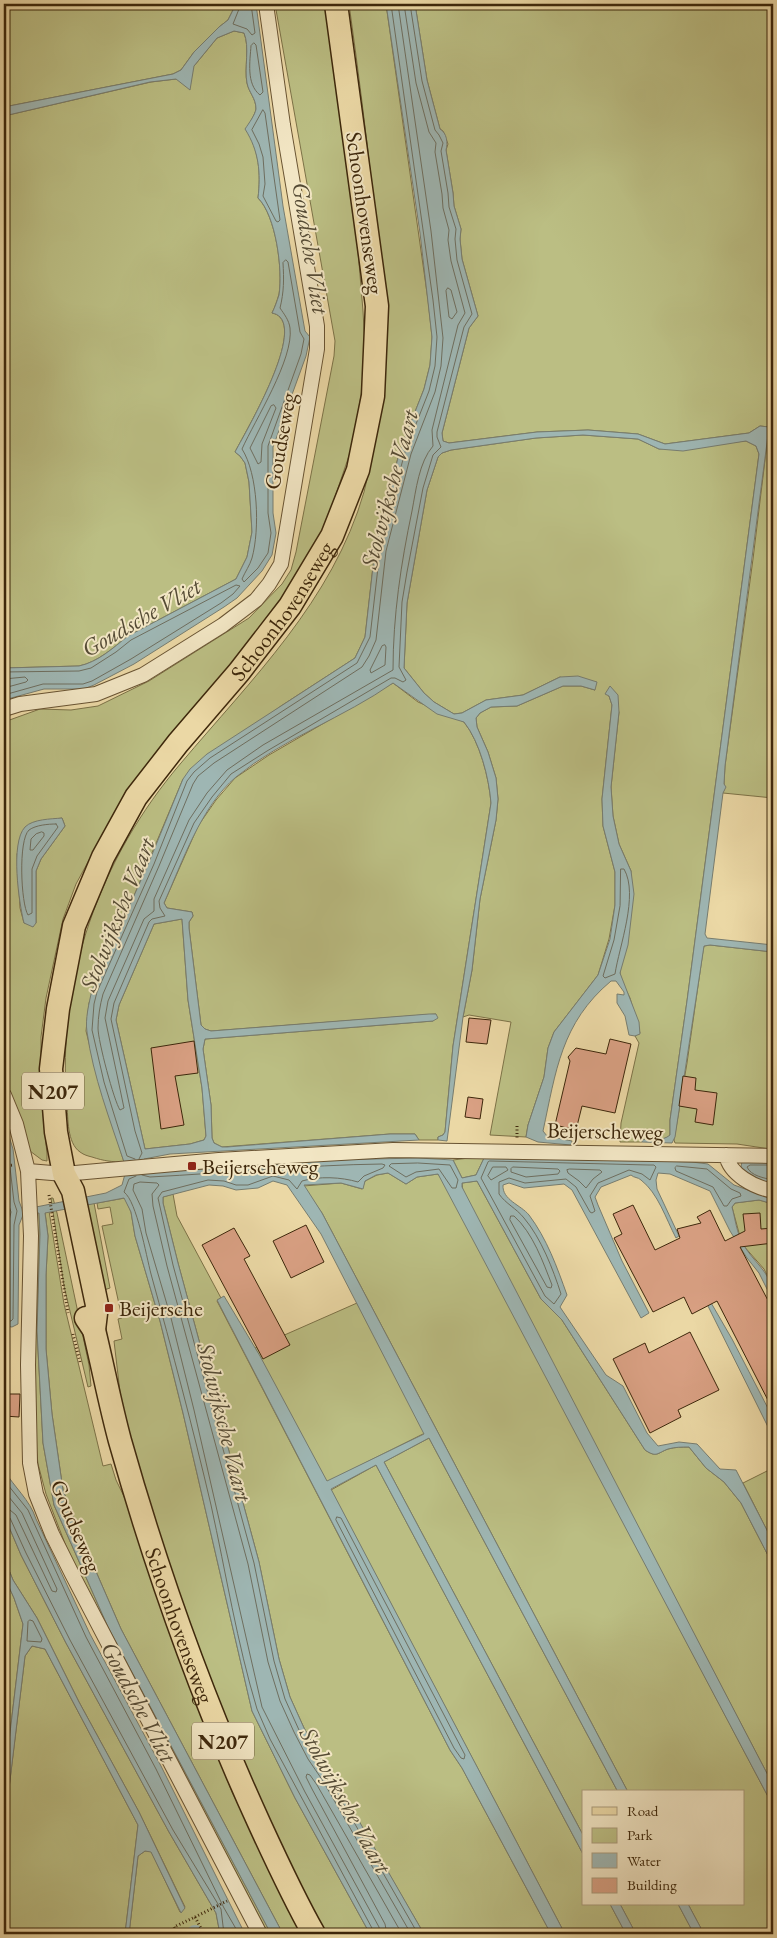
<svg xmlns="http://www.w3.org/2000/svg" width="777" height="1938" viewBox="0 0 777 1938" font-family="'EB Garamond',serif">
<rect width="100%" height="100%" fill="#ebd8a5"/>
<filter id="stains"><feTurbulence type="fractalNoise" baseFrequency=".004" numOctaves="4"/><feColorMatrix values="0 0 0 0 .2 0 0 0 0 .09 0 0 0 0 .02 0 0 0 .5 -.17"/></filter>
<radialGradient id="worn" r=".72"><stop offset=".6" stop-color="#630" stop-opacity="0"/><stop offset="1" stop-color="#630" stop-opacity=".3"/></radialGradient>
<!-- green -->
<path fill="#bbbe83" stroke="#7c7247" fill-rule="evenodd" d="M4,4H236L228,20L219,27L194,52L181,70L173,74L4,107Z
M275,4H325L357,239L363,311L365,347L364,377L353,444L323,532L272,617L95,849L76,884L63,919L46,998L41,1037V1094L47,1154V1161L42,1160L30,1151L21,1122L4,1085V722L40,709L71,710L98,706L149,681L249,618L282,584L291,570L296,552L334,356L335,341ZM62,818L65,826L41,859L36,871V923H24L20,908L17,854L32,823Z
M349,4H386L428,300L432,337L430,365L424,389L400,450L382,518L375,549L365,637L355,658L281,706L183,779L89,1003L86,1031L99,1083L124,1162C112,1162 104,1161 92,1157C88,1156 84,1155 80,1152C67,1143 68,1118 67,1104C56,979 100,858 181,763C251,680 333,600 364,492C373,459 373,424 375,390C377,353 382,316 382,280C382,253 376,224 373,196C366,132 358,68 349,4Z
M415,4H773V798L723,793L725,787L724,784L725,766L753,559L769,427L760,426L749,433L665,444L638,434L588,430L537,432L449,443L443,441L442,433L469,328L478,316L462,259L460,239L461,229L454,206L453,193L446,150L448,144L443,131L440,129L427,80Z
M234,31L244,33C250,47 244,68 247,83C249,93 256,98 256,109C255,115 249,124 246,129C259,151 261,173 258,198C276,216 283,270 279,294C277,301 275,307 272,313C312,321 245,432 235,452L240,456L245,463L249,482L252,532L247,557L236,579L128,636C113,648 98,662 79,666L4,668V116L151,82L176,79L194,66L217,38Z
M583,435L638,439L659,449L746,441L756,446L759,454L687,1001L670,1120V1136C662,1142 651,1138 642,1140V1142H620L621,1123L639,1043L635,1036L640,1033L630,998L622,982L620,973L631,871L619,844L613,816L611,787L619,712L609,696L612,705L602,799L603,826L615,872V905L609,939L598,975L554,1032L548,1048L544,1077L528,1125L526,1137L490,1135L511,1022L469,1015L463,1017L472,970L480,899L496,820L498,799L496,778L488,752L477,727L476,718L480,713L491,707L517,706L563,686H581L595,690L560,677L523,695L486,700L462,713L454,714L434,702L424,693L404,668L407,603L427,490L438,457L442,453L451,450L536,438Z
M393,683L418,702L464,722C480,742 489,778 491,803L453,1046L445,1132L443,1135L438,1137V1140H419L415,1134H390L222,1147L214,1143L212,1138L211,1105L203,1049L205,1039L433,1021L436,1014L211,1031L205,1029L201,1025L189,928V922L193,916L192,912L167,908L164,903L198,826L216,800L235,778L269,755Z
M182,919L188,1000L202,1088L206,1136L204,1140L190,1144L145,1149L116,1020L119,1005L154,924Z
M710,945L773,952V1124L770,1149L737,1144L675,1143L674,1140L687,1063L703,951L704,946Z
M485,1156L476,1175L462,1178L453,1160Z
M388,1173L406,1184L417,1177L438,1174L446,1186L773,1806V1934H704L688,1904H743V1792H628L322,1213L303,1186L341,1183L362,1189L365,1181L377,1175Z
M477,1181L541,1299L562,1320L645,1450C657,1458 657,1453 668,1449C675,1447 682,1447 689,1447L706,1468L724,1482L741,1503L773,1565V1785L463,1193L462,1183Z
M173,1194L177,1216L221,1298L217,1301L450,1750L462,1768L551,1934H424L304,1728L290,1697L279,1659L259,1562L178,1263L163,1203V1197Z
M51,1198H53L57,1213L89,1365L91,1386L88,1387L64,1286Z
M125,1198L131,1212L135,1236L160,1321L183,1413L252,1711L295,1798L370,1934H324L256,1797L170,1574L122,1409L114,1341L122,1339L118,1319L122,1318L102,1226L113,1224L110,1207L98,1209L97,1203Z
M759,1200L773,1204V1287L764,1269L742,1244L732,1207L735,1203Z
M94,1203L110,1288L104,1290L82,1206Z
M49,1211L64,1304L103,1466L111,1464L116,1480L131,1511L219,1759L232,1792L303,1934H283L121,1629L84,1544L63,1490L52,1414L46,1349V1275L48,1236L45,1212Z
M37,1213H39L40,1234L37,1331L43,1443L54,1505L108,1627L271,1934H268L69,1554L46,1494L38,1464L36,1445L34,1332Z
M357,1303L425,1433L327,1482L255,1348Z
M429,1438L618,1792H583V1835L384,1462Z
M376,1465L583,1854V1904H610L626,1934H565L331,1490Z
M773,1468V1542L743,1483Z
M4,1515L21,1555L66,1643L169,1832L216,1913L220,1934H129L138,1856L145,1851H151L180,1912L185,1907L139,1812L79,1702L37,1618L13,1580L4,1558Z
M4,1576L14,1598L23,1624L4,1783Z
M32,1646L45,1649L138,1825L125,1934H4V1823L5,1821L25,1656Z
M620,1904H678L694,1934H636Z"/>
<!-- water -->
<path fill="#9eb6b3" stroke="#777d70" fill-rule="evenodd" d="M236,4H256L283,206L305,331L310,337L306,356L273,447V513L276,533L272,555L262,571L237,598L224,607L134,664L94,685L84,689H44L4,700V668L79,666C98,662 113,648 128,636L236,579L247,557L252,532L249,482L245,463L240,456L235,452C245,433 312,320 272,313C275,307 277,301 279,295C283,271 276,215 258,198C261,173 259,151 245,129C249,123 255,115 256,109C256,98 249,93 247,83C244,68 250,47 244,33L234,31L217,38L194,66L190,90L176,79L150,82L4,116V107L173,74L181,70L194,52L219,27L228,20Z
M386,4H415L427,80L440,129C447,133 448,143 446,150L453,193L454,206L461,229L460,239L462,259L478,316L469,328L442,433L443,441L449,443L537,432L588,430L638,434L665,444L749,433L760,426L769,427L725,766L724,784L726,787L723,793L705,934L707,938L773,945V952L710,945L704,946L675,1137L672,1143L642,1142V1140C651,1138 662,1142 670,1135V1120L687,1001L759,454L756,446L746,441L683,451L659,449L638,439L583,435L536,438L451,450L442,453L438,457L427,490L407,603L404,668L424,693L434,702L454,714L462,713L486,700L523,695L560,677L578,676L597,682L595,690L581,686H563L517,706L491,707L480,713L476,718L477,727L488,752L496,778L498,799L496,820L480,899L472,970L463,1017L447,1141L438,1140V1137L443,1135L445,1132L453,1046L491,803C489,778 480,742 464,722L437,714L393,683C345,717 282,739 236,777C201,806 182,863 164,903L167,908L192,912L193,916L189,922V928L201,1025L205,1029L211,1031L429,1014H436L438,1018L433,1021L205,1039L203,1049L211,1105L212,1138L214,1143L222,1147H227L390,1134H415L419,1140L170,1154L144,1159V1171L238,1168L329,1160L418,1158L453,1160L462,1178L476,1175L485,1156L692,1162L708,1164L734,1185L773,1199V1204L759,1200L735,1203L732,1207C735,1218 737,1234 743,1244C756,1266 773,1272 773,1301L759,1273L747,1258L730,1231L710,1191L670,1174L658,1173L656,1180L657,1189L679,1236L676,1238C666,1219 658,1193 641,1180C638,1177 634,1178 631,1175L601,1187L595,1197L598,1205L622,1261L649,1313L641,1318L572,1190L564,1184L524,1188L509,1183L503,1185C502,1200 521,1205 529,1215C547,1239 557,1267 567,1295L560,1307L606,1375L623,1386L647,1433L658,1446L679,1442L697,1444L720,1469L736,1470L773,1542V1565L741,1503L724,1482L706,1468L689,1447C682,1447 675,1447 668,1449C657,1453 657,1458 645,1450L562,1320L541,1299L477,1181L462,1183V1187L773,1785V1806L438,1174L417,1177L406,1184L388,1173L376,1175L365,1181L363,1189L341,1183L304,1185L322,1213L628,1792H618L429,1438L384,1462L583,1835V1854L376,1465L331,1489L565,1934H551L462,1768L450,1750L217,1300L224,1296L260,1356L327,1481L424,1434L321,1234L287,1185L273,1181L258,1188L236,1190L223,1186L209,1185L163,1197V1203L178,1263L259,1562L279,1659L290,1697L304,1728L318,1753L332,1774L424,1934H370L295,1798L252,1711L183,1413L160,1321L135,1236L131,1212L124,1198L45,1213L48,1236L46,1275V1349L52,1414L63,1490L84,1544L121,1629L283,1934H271L108,1627L54,1505L43,1443L37,1331L40,1234L39,1213H37L36,1207L106,1193L122,1185L125,1174L124,1162C110,1120 93,1076 87,1032C85,1019 89,1003 92,990L149,862L183,779L190,769L207,754L355,658L365,637L375,549L400,450L424,389L430,365L432,337L420,233ZM182,919L188,1000L202,1088L206,1136L204,1140L190,1144L145,1149L116,1020L119,1005L154,924Z
M610,686L618,695L619,712L611,787L613,816L619,844L631,871L634,894L628,945L620,973L639,1022L640,1034L635,1036L629,1035L625,1016L617,1003V994L624,995V992L616,981H611C561,1023 556,1071 543,1131L547,1136L572,1141L571,1145L538,1142L526,1137L528,1125L544,1077L548,1048L554,1032L598,975L610,939L615,905V872L603,826L602,799L612,705L609,696L605,694Z
M62,818L65,826L41,859L36,871V923L33,927L24,923C19,903 10,843 25,827C33,819 51,819 62,818Z
M4,1120L13,1149L19,1201L22,1209L23,1215L19,1225L18,1324L12,1327L4,1326Z
M742,1161H773V1185L745,1175L741,1167Z
M699,1282L732,1339L773,1418V1437L706,1302Z
M4,1470C14,1487 30,1500 36,1519L90,1634L161,1766L245,1934H220L216,1913L169,1832L66,1643L21,1555L4,1515Z
M4,1558L13,1580L37,1618L79,1702L139,1812L185,1908L181,1913L151,1852L145,1851L138,1856L129,1934H125L138,1825L45,1649L32,1646L25,1656L5,1822L4,1823V1783L23,1624L14,1598L4,1576Z
M610,1904H620L636,1934H626Z
M678,1904H688L704,1934H694Z"/>
<g fill="none" stroke-linecap="round" stroke-linejoin="round">
<!-- shore -->
<path stroke="#6e6e5f" stroke-width="1" d="M241,4L233,24L247,29L252,35L255,33L251,4
M398,4L431,231L443,338L441,366L435,392L411,454L386,551L376,640L369,656L362,667L214,763L198,776L193,784L159,866L103,994C100,1005 98,1017 98,1028C98,1041 114,1101 120,1110L124,1108L105,1018L108,1001L144,919L154,911V899L189,820L207,793L227,770L263,745L393,670C393,616 401,563 412,511C416,490 419,462 433,446L432,430L458,325L465,313L451,261L448,240L449,230L443,208L442,194L435,152L436,143L429,132L416,83L404,4
M254,43L256,45L263,92L260,95C246,84 250,61 251,46Z
M263,110L265,113L280,220L278,222L276,221L263,196L265,184L263,157L259,144L252,130Z
M286,260L288,262L300,332L304,339L301,354L268,446V513L271,533L268,553L258,568L244,582L242,579C245,572 250,565 252,558C260,529 258,474 242,449C255,420 294,359 290,328C289,320 284,314 280,308C284,292 284,279 283,263Z
M448,288L451,290L457,312L452,319L449,317L446,291Z
M274,405L276,408L262,444L261,462L258,464L250,448L271,406Z
M385,645L386,647L385,665L371,673L370,670L382,646Z
M4,672L79,671L91,668L116,652L131,640L236,585L240,586L233,594L221,603L131,659L92,681L83,684H43L4,695
M4,679L25,677L28,680L26,682L4,688
M56,824L58,827L37,856L32,869V913L28,915C21,904 18,840 29,830C36,825 48,824 56,824Z
M42,832L44,833V836L33,850H30L31,839L36,834Z
M621,869H624C639,895 619,947 615,974L605,978L603,976L614,940L620,906Z
M4,1133L8,1150L14,1202L17,1211L14,1225L13,1319L11,1321H4
M135,1159L127,1156L104,1082L92,1030L94,1004L97,992L154,864L187,781L194,772L210,758L357,663L370,637L380,550L387,519L405,452L429,391L435,366L437,337L433,300L391,4
M139,1159L142,1153L135,1131L111,1019L114,1003L149,922L152,919L165,916L160,908L159,901L194,823L212,797L231,774L267,751L391,678H395L403,682L406,680L399,667L402,602L407,572L423,488L433,455L441,447L437,437V432L464,327L472,314L457,260L455,239L456,229L449,207L448,193L441,151L443,143L439,135L435,130L422,81L410,4
M490,1161L649,1165H654L656,1167L650,1180L642,1174L629,1170L598,1183L590,1196L595,1211L592,1213L590,1212L576,1187L566,1179L525,1183L509,1178L499,1182V1194C506,1204 516,1208 524,1218C541,1238 553,1269 561,1294L554,1304L545,1296L481,1178L488,1162Z
M4,1163L8,1203L11,1212L8,1225L7,1312L4,1315
M418,1163L450,1165L458,1180L456,1188H452L439,1169L416,1172L406,1177L389,1166L391,1164Z
M773,1165H750L747,1167C751,1176 764,1178 773,1180
M677,1166L707,1169L731,1189L740,1193L741,1196L732,1199L727,1206H724L713,1187L676,1171L675,1168Z
M493,1167H506L508,1170L491,1180L488,1176Z
M513,1167L558,1169L560,1171L558,1174L526,1177L511,1172V1169Z
M570,1169L600,1170L602,1172L593,1179L586,1188L579,1181L568,1173L567,1170Z
M142,1175L150,1177C228,1173 305,1165 382,1164L385,1165L383,1168L364,1176L358,1182C341,1177 319,1176 302,1181L297,1189L289,1180L273,1176L248,1185H236L224,1181L208,1180L162,1192L158,1198L173,1265L254,1563L274,1661L285,1699L299,1730L314,1756L328,1777L418,1934
M136,1176L129,1179L124,1192C137,1202 146,1255 151,1274C172,1350 193,1428 211,1505C226,1573 237,1643 257,1709L270,1739L373,1930L374,1934
M511,1216H514C533,1233 543,1262 552,1285L551,1288L547,1287L510,1220Z
M4,1480L28,1510L86,1637L156,1769L224,1908L239,1934
M4,1491L22,1513L57,1589L56,1592L52,1591L16,1515L10,1510L4,1509
M4,1515L10,1518L26,1553L70,1640L173,1830L221,1909L224,1934
M337,1517L341,1518L465,1755L464,1759L461,1758L454,1748L336,1520Z
M30,1620L33,1621L42,1639L41,1642L27,1641L28,1622Z
M380,1934L379,1927L305,1792L262,1707L194,1410L171,1318L146,1233L142,1209L133,1190L134,1184L140,1182L157,1183L159,1185L152,1194L153,1206L167,1266L248,1564L268,1662L280,1701L294,1732L308,1759L323,1781L411,1934
M387,1934L385,1924L312,1789L306,1777L307,1774L310,1775L317,1785L402,1934"/>
<!-- canal -->
<path stroke="#9eb6b3" stroke-width="16" d="M195,1933V1934"/>
</g>
<!-- building -->
<path fill="#d9a083" stroke="#3d270b" d="M469,1018L491,1020L487,1044L466,1042Z
M610,1039L631,1044L615,1113L582,1106L576,1130L555,1125L570,1061L568,1057L576,1048L606,1054Z
M194,1041L198,1073L175,1076L184,1125L161,1129L151,1048Z
M683,1076L696,1078L695,1090L717,1093L713,1125L695,1122L697,1109L679,1106Z
M468,1097L483,1099L480,1119L465,1117Z
M633,1205L655,1250L680,1238L677,1229L701,1223L697,1217L710,1210L725,1241L745,1231L743,1214L760,1213L761,1229L773,1228V1243L740,1247L773,1310V1410L717,1301L692,1314L684,1297L653,1312L614,1238L622,1234L613,1214Z
M306,1225L324,1262L291,1278L273,1241Z
M234,1228L250,1256L244,1259L290,1345L263,1359L202,1245Z
M690,1332L719,1390L678,1410L681,1417L650,1433L613,1359L645,1343L649,1353Z
M8,1394H20L19,1417L4,1416V1401H7Z"/>
<g fill="none" stroke-linecap="round" stroke-linejoin="round">
<!-- minor casing -->
<g stroke="#685332" stroke-width="16">
<path id="minor" d="M4,709L20,704L96,694L143,675L223,625L256,600L269,584L281,564L317,349V326L283,125L266,4
M4,1095L16,1124L28,1171L31,1236L28,1365L30,1463L36,1494L52,1534L72,1574L260,1934
M726,1155C730,1175 754,1187 773,1191
M28,1171L64,1174L219,1160L393,1150L773,1156"/>
</g>
<!-- primary casing -->
<g stroke="#3d270b" stroke-width="25">
<g id="primary">
<path id="s1" d="M86,1318L94,1330C103,1367 110,1404 120,1441C157,1572 203,1701 260,1825C277,1862 294,1899 314,1934"/>
<path id="s2" d="M94,1330L97,1305L73,1191L64,1174L56,1132L51,1069L58,1009L74,926L103,857L136,797L178,743L239,672L290,606L332,536L358,470L373,396L377,306L336,4"/>
</g>
</g>
<!-- path -->
<path stroke="#3d270b" stroke-width="3" stroke-dasharray="1 2.5" stroke-linecap="butt" d="M517,1126V1138
M4,1166L13,1165
M49,1195L68,1313
M73,1334L80,1362
M195,1917L227,1901
M178,1934L174,1927L195,1917L204,1934"/>
<!-- minor -->
<use href="#minor" stroke="#f2e6c4" stroke-width="14"/>
<!-- primary -->
<use href="#primary" stroke="#ebd8a5" stroke-width="22"/>
</g>
<!-- markers -->
<g fill="#8f2418" stroke="#f2e6c4" stroke-width="2">
<rect x="187" y="1161" width="10" height="10" rx="2.5"/>
<rect x="104" y="1303" width="10" height="10" rx="2.5"/>
</g>
<g text-anchor="middle" dominant-baseline="central" stroke-width="4" stroke-linejoin="round" paint-order="stroke">
<!-- shield labels -->
<g fill="#f2e6c4" stroke="#736042" stroke-width="1">
<rect x="22" y="1072.5" width="62" height="37" rx="4"/>
<rect x="192" y="1722.5" width="62" height="37" rx="4"/>
</g>
<g font-size="21" font-weight="bold" fill="#3d270b">
<text x="53" y="1091">N207</text>
<text x="223" y="1741">N207</text>
</g>
<!-- street labels -->
<g font-size="22" fill="#3d270b" stroke="#f2e6c4">
<text transform="translate(365 213) rotate(82)">Schoonhovenseweg</text>
<text transform="translate(280 441) rotate(-80)">Goudseweg</text>
<text stroke="none"><textPath href="#s2" startOffset="792">Schoonhovenseweg</textPath></text>
<text transform="translate(605 1131) rotate(1)">Beijerscheweg</text>
<text transform="translate(76 1526) rotate(67)">Goudseweg</text>
<text stroke="none"><textPath href="#s1" startOffset="322">Schoonhovenseweg</textPath></text>
</g>
<!-- poi labels -->
<g font-size="22" fill="#3d270b" stroke="#f2e6c4" text-anchor="start">
<text x="202" y="1166">Beijerscheweg</text>
<text x="119" y="1308">Beijersche</text>
</g>
<!-- water labels -->
<g font-size="24" font-style="italic" fill="#554b35" stroke="#f2e6c4">
<text transform="translate(311 248) rotate(81)">Goudsche Vliet</text>
<text transform="translate(389 489) rotate(-75)">Stolwijksche Vaart</text>
<text transform="translate(141 617) rotate(-30)">Goudsche Vliet</text>
<text transform="translate(117 914) rotate(-68)">Stolwijksche Vaart</text>
<text transform="translate(225 1422) rotate(76)">Stolwijksche Vaart</text>
<text transform="translate(139 1702) rotate(62)">Goudsche Vliet</text>
<text transform="translate(346 1800) rotate(61)">Stolwijksche Vaart</text>
</g>
</g>
<!-- margin -->
<rect width="777" height="1938" fill="none" stroke="#ebd8a5" stroke-width="20"/>
<rect x="5" y="5" width="767" height="1928" fill="none" stroke="#3d270b" stroke-width="2.5"/>
<rect x="10" y="10" width="757" height="1918" fill="none" stroke="#3d270b"/>
<!-- legend -->
<rect x="582" y="1790" width="162" height="115" fill="#f2e6c4" stroke="#aa9a7a"/>
<rect x="592" y="1807" width="25" height="8" fill="#ebd8a5" stroke="#aa9a7a"/>
<text x="627" y="1816" font-size="15" fill="#3d270b">Road</text>
<rect x="592" y="1828" width="25" height="15" fill="#bbbe83" stroke="#aa9a7a"/>
<text x="627" y="1840" font-size="15" fill="#3d270b">Park</text>
<rect x="592" y="1853" width="25" height="15" fill="#9eb6b3" stroke="#aa9a7a"/>
<text x="627" y="1866" font-size="15" fill="#3d270b">Water</text>
<rect x="592" y="1878" width="25" height="15" fill="#d9a083" stroke="#aa9a7a"/>
<text x="627" y="1890" font-size="15" fill="#3d270b">Building</text>
<rect width="100%" height="100%" filter="url(#stains)"/>
<rect width="100%" height="100%" fill="url(#worn)"/>
</svg>
